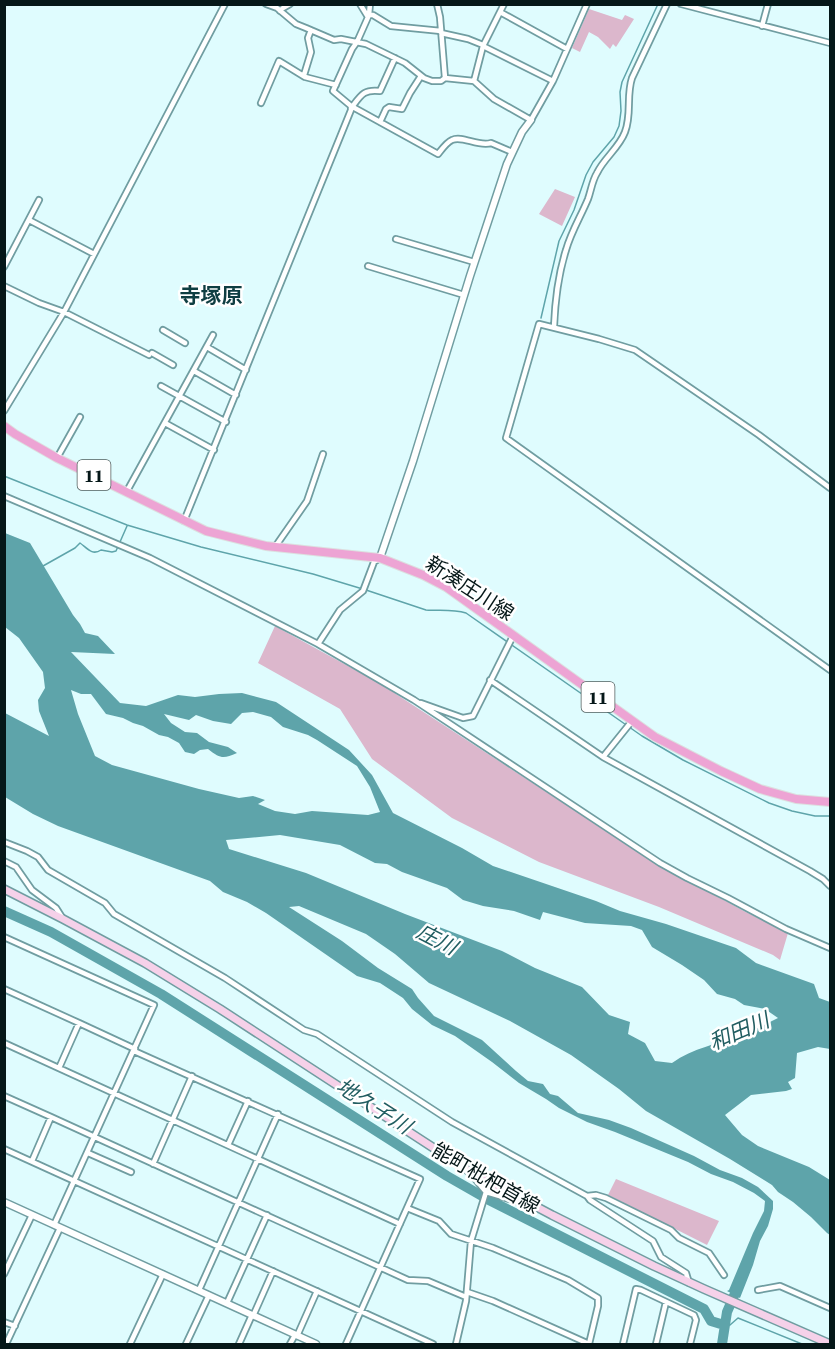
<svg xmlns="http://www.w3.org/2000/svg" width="835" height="1349" viewBox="0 0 835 1349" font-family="'Source Serif 4','Noto Sans JP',serif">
<rect width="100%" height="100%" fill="#dffcfe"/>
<!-- green -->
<path fill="#dcb7cc" d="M589,9L622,20L625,15L634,19L616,47L613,44L610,49L598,37L589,32L580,52L572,48Z
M555,189L575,197L562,226L539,214Z
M275,626L379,683L648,858L742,910L788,933L780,960L773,955L659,907L539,862L452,818L372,759L340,709L258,663Z
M616,1179L719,1221L707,1245L608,1195Z"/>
<!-- water -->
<path fill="#5ea4aa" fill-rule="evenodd" d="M5,533L30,543L73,615L80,624L85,633L98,636L115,654L71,652L120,703L146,706L178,695L195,697L219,694L242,693L276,702L349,750L372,775L393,813L462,848L493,866L596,901L620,911L666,924L736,948L756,963L814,984L819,998L830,1002V1049L818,1047L797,1053L795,1078L788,1082L792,1089L786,1091L751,1095L725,1115L742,1135L758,1146L809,1167L830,1180V1235L827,1233L811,1217L793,1202L778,1192L772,1185L730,1159L646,1111L619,1089L571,1055L510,1021L429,983L395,954L366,934L299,906L289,907L342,941L378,968L412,989L418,998L434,1016L482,1040L516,1071L528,1081L543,1084L550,1094L558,1096L578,1113L609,1120L631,1128L694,1156L720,1170L742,1178L758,1187L773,1201V1209L768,1226L760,1241L753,1265L740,1298L727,1291L729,1290L753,1233L764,1211L765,1201L754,1193L733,1182L711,1174L688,1162L615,1132L587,1122L559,1108L546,1099L519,1083L492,1062L455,1036L432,1025L412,1009L403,998L380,983L357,976L266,913L247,902L223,892L210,881L58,826L33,814L5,797V713L49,736L39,711L38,700L45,688L43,672L19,638L5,627ZM71,690L81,694H91L106,714L123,718L133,723L143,726L159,735L168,737L179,743L185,752L194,754L200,750L208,749C221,759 223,759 237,753L228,747L209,742L197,733L185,732L171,723L164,714L189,720L196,715L213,721L231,724L242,713L253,712L271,717L283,727L308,735L317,740L357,766L370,787L380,812L368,815L312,811L295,814L275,811L258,804L265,800L253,796L239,798L199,789L112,765L95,756L78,714ZM280,835L340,845L375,863L387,864L402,872L447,888L463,900L483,906L514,911L540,920L543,912L585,923L631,926L642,930L652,947L682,965L704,980L717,994L735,999L744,1005L765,1009L778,1018C766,1024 755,1030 743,1034C718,1044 693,1048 672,1063L655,1061L645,1043L628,1034L630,1022L609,1015L582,987L535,968L502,951L405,914L306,873L229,849L226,840Z"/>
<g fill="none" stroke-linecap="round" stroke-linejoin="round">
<!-- stream -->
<path stroke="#5ea4aa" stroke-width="1.5" d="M541,318L559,241L574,210L586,175L593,162L614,137L619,126L621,111L620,92L622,82L658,4
M4,476L127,525L201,547L313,574L366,590L426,610C440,611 453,609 466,613L642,736L683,760L769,803L792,811L815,816H830
M43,566L75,548L80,543C87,548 92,556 101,550L112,552L116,551L127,526
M724,1325H730L738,1318L802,1344"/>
<!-- river -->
<path stroke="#5ea4aa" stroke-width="10" d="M4,911L51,932L161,994L447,1176L489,1200L704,1309L711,1321L724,1325
M722,1344L727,1312L740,1282"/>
<!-- minor casing -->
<g stroke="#709da1" stroke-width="8">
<path id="minor" d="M266,4L277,8L296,24L306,28L334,40L341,39L366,44L405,63L424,78L432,81H441L445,78L474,81L494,99L531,120L553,81L587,4
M360,4L368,17
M437,4L440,17L445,78
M681,4L830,43
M280,11L283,8L290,4
M500,12L567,49
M369,15H373L391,26L441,31
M762,26L768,4
M441,33L468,39L483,45
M483,46L553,81
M304,75L311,52L308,38L311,30
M474,81L483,46L504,4
M261,103L279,61L305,77L336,85
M351,106L438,154C442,149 447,142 452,140C462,135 478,147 491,143L512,152
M352,107C361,95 364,89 380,91L395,58
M380,122L386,109L389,107L402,109L410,93L421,76
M29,220L94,254
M396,239L474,262
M368,266L464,295
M4,267L39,200
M4,286L39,303L64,312L149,355
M554,327C555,303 559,272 566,250C571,232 581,216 588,199C591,191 592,181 597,173C604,158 619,148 625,132C632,114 626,96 632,78L667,4
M163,330L185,343
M207,347L246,370
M152,353L173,365
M194,371L236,395
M161,386L226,422
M4,411L64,312L225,4
M165,423L214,450
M57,458L80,417
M830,488L759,435L635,350L599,339L539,324L506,438L830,670
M127,491L213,335
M4,496L150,558L318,644L414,700L660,863L687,878L728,898L786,929L830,948
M184,521L351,110V106L333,91L352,49L357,42L369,15L370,4
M275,547L307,501L323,454
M318,644L340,610L363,591L374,562L380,558
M490,680L603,757L810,871L823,879L830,886
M421,703L463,718L473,716L513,636
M603,757L632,721
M4,842L27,851L38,857L48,870L105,903L114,914L225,978L304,1030L317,1034L452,1122L587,1196L596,1195L606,1198L671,1230L679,1238L709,1253L724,1275
M4,861L16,867L32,890L56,908L63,919
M4,937L154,1005L54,1225
M4,989L79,1023
M4,1043L400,1224
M134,1051L420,1179L346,1344
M59,1068L79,1023L135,1049
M4,1096L51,1117
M228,1145L248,1101
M4,1149L433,1344
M88,1153L131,1172
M32,1161L51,1117L408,1280L428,1281L466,1297
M153,1164L192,1076
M486,1192L519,1202L523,1200
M587,1196L590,1200L653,1241L661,1257L686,1273L689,1283
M407,1208L439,1221L451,1234L493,1248L568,1280L598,1298V1306L589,1344
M4,1274L32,1215
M199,1290L278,1114
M758,1290L780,1286L830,1308
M467,1292L493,1301L589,1344
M227,1303L267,1215
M253,1316L273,1271
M4,1322L15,1326
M297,1336L317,1291
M6,1344L60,1228
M130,1344L163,1274
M186,1344L209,1295
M239,1344L252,1315
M290,1344L295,1335
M456,1344L466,1301L471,1241L486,1192L471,1174
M623,1344L636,1289L641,1290L694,1315L696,1320L690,1344
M656,1344L666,1302"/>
</g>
<!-- tertiary casing -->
<g stroke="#709da1" stroke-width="9">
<path id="tertiary" d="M380,558L413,461L470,276L507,164L522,132L531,120
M4,1202L316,1344"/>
</g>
<!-- secondary casing -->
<g stroke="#709da1" stroke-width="10">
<path id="secondary" d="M4,889L63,919L145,963L220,1009L469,1171L552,1215L654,1266L704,1289L830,1344"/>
</g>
<!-- primary casing -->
<g stroke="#dcdfdf" stroke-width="10">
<path id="primary" d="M4,426L15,434L57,458L206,531L266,546L380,558L423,575L446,587L655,737L721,771L760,789L796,799L830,802"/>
</g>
<!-- minor -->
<use href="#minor" stroke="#fff" stroke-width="4.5"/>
<!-- tertiary -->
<use href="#tertiary" stroke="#fff" stroke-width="6"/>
<!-- secondary -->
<use href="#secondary" stroke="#f6d1e9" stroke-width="7"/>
<!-- primary -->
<use href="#primary" stroke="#eda4d4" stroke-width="8"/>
</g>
<g text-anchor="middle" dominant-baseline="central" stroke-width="5" stroke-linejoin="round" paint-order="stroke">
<!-- shield labels -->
<g fill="#fff" stroke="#505d5d" stroke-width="1.5">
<rect x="77.5" y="460" width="33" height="30" rx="4.5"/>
<rect x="581.5" y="682" width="33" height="30" rx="4.5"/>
</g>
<g font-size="18" font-weight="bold" fill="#051718">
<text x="94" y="475">11</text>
<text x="598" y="697">11</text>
</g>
<!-- street labels -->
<g font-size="20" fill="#051718" stroke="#fff">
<text transform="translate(470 588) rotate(33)">新湊庄川線</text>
<text transform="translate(486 1178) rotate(30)">能町枇杷首線</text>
</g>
<!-- neighbourhood labels -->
<g font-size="21" font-weight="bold" fill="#0f3e42" stroke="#fff">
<text x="211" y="295">寺塚原</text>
</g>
<!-- water labels -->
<g font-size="21" font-style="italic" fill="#215d61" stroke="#fff">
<text transform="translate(437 939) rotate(27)">庄川</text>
<text transform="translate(739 1031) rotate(-23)">和田川</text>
<text transform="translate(374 1106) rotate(32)">地久子川</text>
</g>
</g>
<!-- border -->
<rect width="835" height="1349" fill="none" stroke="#051718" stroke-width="12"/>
</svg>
